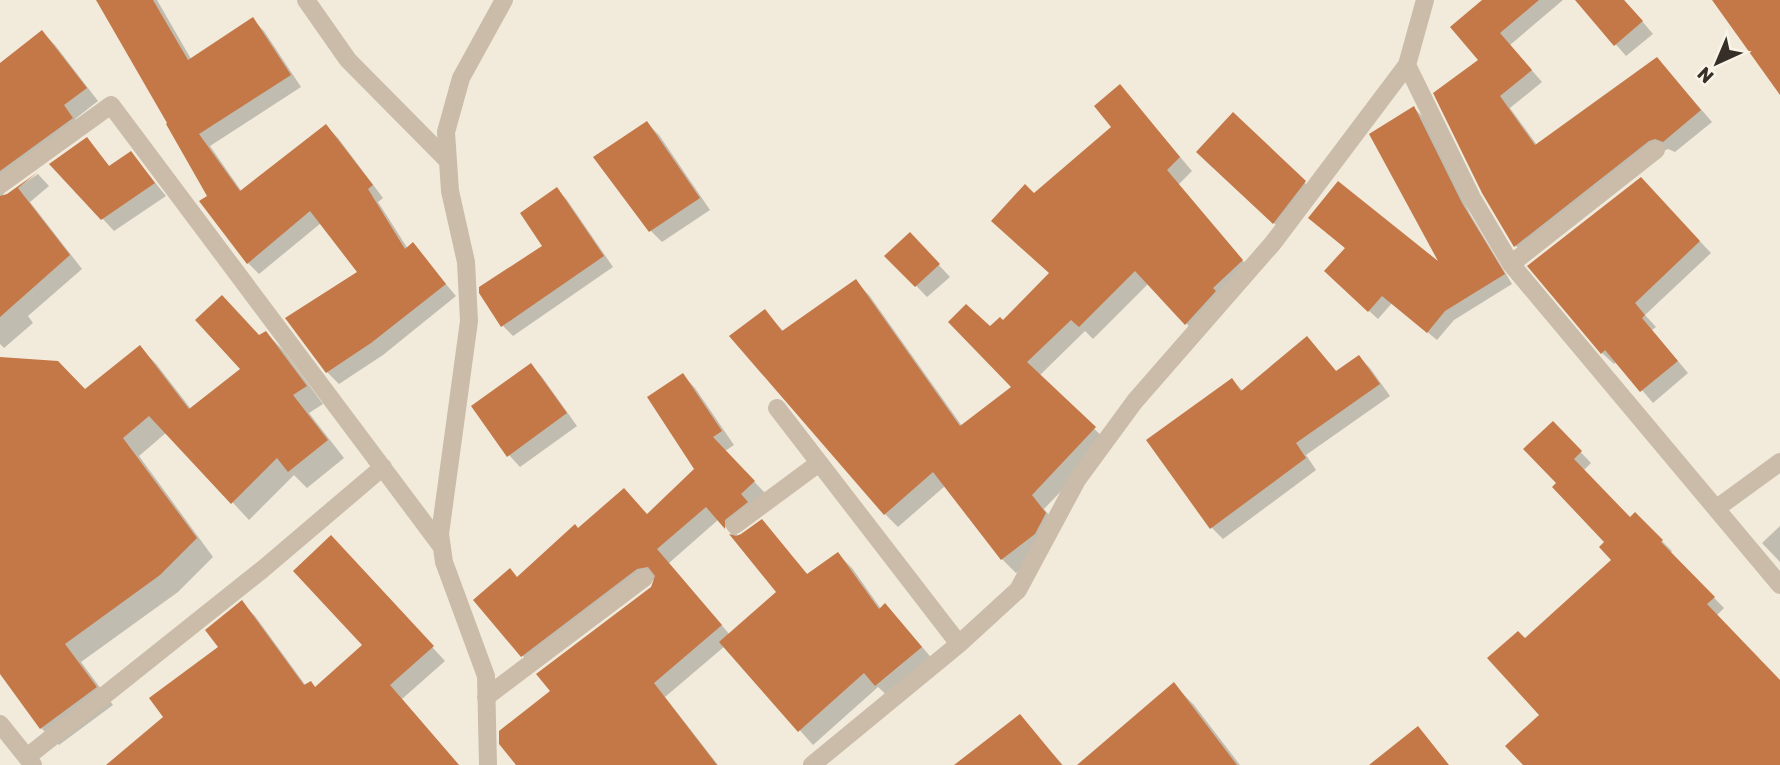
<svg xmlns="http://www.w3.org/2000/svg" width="1780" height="765" viewBox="0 0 1780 765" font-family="Rubik,sans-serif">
<rect width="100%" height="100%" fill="#f2ebdc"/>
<!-- shadow -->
<path fill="#0003" fill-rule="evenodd" d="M98,0H157L191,59L252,19L264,31L301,87L210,146L242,192L326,126L338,138L383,198L378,202L408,249L413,245L456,296L383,355L339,384L327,372L360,272L321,223L259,274L248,263Z
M1485,0H1563L1510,45L1542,82L1510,108L1537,145L1668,71L1712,122L1675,152L1668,149L1661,152L1527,257L1516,246L1484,192L1480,60Z
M1577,0H1624L1653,34L1626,56Z
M42,32L55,45L98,101L75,119L85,132L6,189L1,199L38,174L49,186L30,202L82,269L28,316L33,323L4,348L0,344V65Z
M1120,86L1192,171L1178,185L1255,275L1199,337L1149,283L1093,339L1085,331L1039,376L1108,442L1044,509L1059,527L1048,547L1016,573L1002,559L945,486L898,527L885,514L765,311L784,332L855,281L869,295L962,426L1014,387L990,329L1003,322L1051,274L1034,195L1113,128Z
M1414,108L1423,117L1470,214L1512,284L1454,320L1437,340L1392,303L1378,319L1335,280L1346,249L1310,218L1443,268Z
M647,123L659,135L710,210L662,242L651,231Z
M87,139L110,167L131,153L166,196L114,231L52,164Z
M1209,164L1304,182L1316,194L1286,234Z
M557,189L567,200L613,267L513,336L503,326L545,246Z
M1652,191L1711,253L1645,315L1656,327L1652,330L1688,373L1653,403L1617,361L1614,364L1602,353Z
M921,246L950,277L927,297L887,256Z
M266,333L283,350L323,404L309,413L344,458L307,488L294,475L249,520L167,432L139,456L213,557L178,592L81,662L113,705L59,745L41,728L0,671V359L85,391L140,347L157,365L191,409L243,369L260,337Z
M1318,350L1337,372L1359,357L1370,368L1390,396L1306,455L1316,470L1223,539L1212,528L1232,380L1243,391Z
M531,365L542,377L577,426L520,467L509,455Z
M683,375L695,388L734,445L725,451L766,494L737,533V538L762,521L808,575L838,554L852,568L881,609L899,620L935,662L891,699L878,687L813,745L725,646L665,697L718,765H518L552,691L652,588L655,580L650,581L535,668L522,655L518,578L578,530L648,516L696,469ZM719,519L778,592L730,635L669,563Z
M1553,423L1591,463L1583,471L1630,519L1635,514L1672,551L1670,553L1724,608L1716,616L1780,682V765H1525L1541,715L1613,560L1607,542L1559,483Z
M1780,526V562L1762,543Z
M344,551L445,661L402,699L459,765H109L166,717L221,648L242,603L255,616L306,686L311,683L316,688L364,646Z
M1174,685L1194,705L1240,765H1080Z
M1020,717L1063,765H957Z"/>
<!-- building -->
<path fill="#c47847" d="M96,0H153L188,60L253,17L291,75L199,134L240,191L326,124L373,185L368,189L405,249L413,242L446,284L371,343L326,373L285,318L357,272L310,211L247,264L199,201L207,196L166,124L167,123Z
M1482,0H1539L1500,33L1532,70L1500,96L1535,145L1657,57L1701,110L1663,142L1655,139L1649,141L1514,247L1482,193L1433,93L1478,60L1450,27Z
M1575,0H1624L1643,21L1614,46Z
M1712,0H1780V95Z
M42,30L87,88L64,105L73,118L0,171V63Z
M1120,84L1180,157L1167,170L1243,260L1213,288L1216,291L1185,325L1135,271L1079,327L1071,320L1027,362L1096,427L1032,495L1046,513L1035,534L1001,560L933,472L884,515L729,336L765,309L782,331L856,279L960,426L1011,387L948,322L966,304L990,326L1000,317L1003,320L1049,273L991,221L1025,184L1034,193L1111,127L1094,106Z
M1414,106L1462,203L1505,274L1445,311L1427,333L1382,296L1368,312L1324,271L1345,248L1308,218L1338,181L1438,261L1369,134Z
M1233,112L1306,181L1273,224L1196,152Z
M647,121L700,198L649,232L593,157Z
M87,137L109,166L131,151L155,183L101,220L49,164Z
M38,172L18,188L70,255L0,317V196L7,194Z
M1641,177L1700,241L1635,303L1645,315L1642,318L1678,361L1640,392L1605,350L1601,354L1527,266Z
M557,187L604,256L501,327L479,293V287L542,246L520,213Z
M910,232L940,264L915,287L884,256Z
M222,295L259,335L266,331L307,386L293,395L328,440L288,472L277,458L231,504L149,416L123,438L197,538L160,575L65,644L97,687L40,729L0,674V357L58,361L85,389L140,345L189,409L240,369L195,320Z
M1307,336L1336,371L1359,355L1380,384L1296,443L1306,458L1210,529L1146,440L1232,378L1241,391Z
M531,363L567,413L507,457L471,406Z
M683,373L722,431L713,437L755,481L741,494L748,502L725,520V529L706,507L657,549L722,625L654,683L717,765H516L499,744V731L550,691L536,674L651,587L655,576L648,567L637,569L521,657L473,600L510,568L517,577L575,524L578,528L624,488L647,514L694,469L647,397Z
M1553,421L1582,451L1574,459L1630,517L1635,512L1663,540L1661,542L1715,597L1707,604L1780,680V765H1523L1505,746L1539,715L1487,658L1518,631L1525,638L1611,560L1599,547L1604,542L1552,487L1556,483L1523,449Z
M762,519L807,574L838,552L879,609L885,603L922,647L875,686L864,673L798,732L719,642L776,592L729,534L736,536L741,534Z
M331,535L434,646L390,685L459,765H106L163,717L149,698L218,647L205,630L242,600L304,685L311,681L315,687L362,645L293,571Z
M1174,682L1237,765H1077Z
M1020,714L1062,765H954Z
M1418,726L1449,765H1369Z"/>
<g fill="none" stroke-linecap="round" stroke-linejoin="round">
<!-- minor -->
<path stroke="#cabca8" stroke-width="18" d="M306,0L348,60L448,161
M1407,65L1472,198L1511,264L1780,585
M0,185L111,105L442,547
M1511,264L1656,150
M777,408L959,644
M1717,508L1780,462
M735,525L819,463
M486,697L644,578
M0,724L33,765
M27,757L263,569L383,467
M488,765L486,676L444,562L440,534L469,321L466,262L450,191L446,132L461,78L504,0
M812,765L959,644L1018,590L1077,480L1135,401L1273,243L1407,65L1425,0"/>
</g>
<!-- north arrow -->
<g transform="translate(1717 63) rotate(224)" stroke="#f9f4e8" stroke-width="5" paint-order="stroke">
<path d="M0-5L12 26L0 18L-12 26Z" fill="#362f28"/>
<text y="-10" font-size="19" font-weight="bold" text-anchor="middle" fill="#362f28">N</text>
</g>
</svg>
